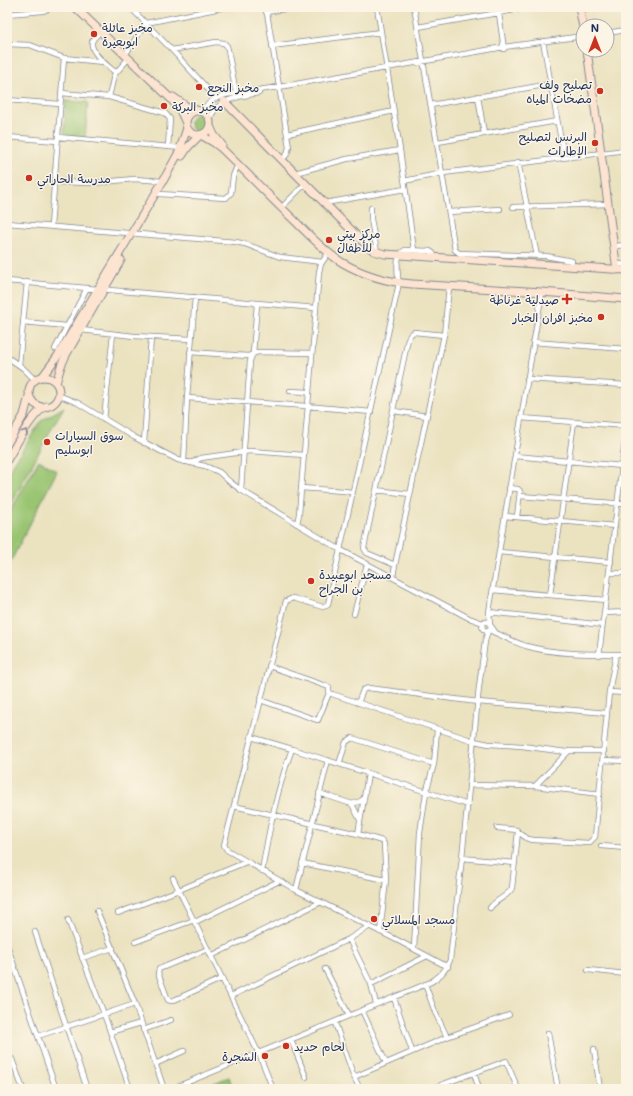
<svg xmlns="http://www.w3.org/2000/svg" width="633" height="1096" viewBox="0 0 633 1096" font-family="Mali,'Playpen Sans Arabic',sans-serif">
<rect width="100%" height="100%" fill="#fcf5e5"/>
<filter id="ink" filterUnits="userSpaceOnUse"><feTurbulence type="fractalNoise" baseFrequency=".025" numOctaves="2"/><feDisplacementMap in="SourceGraphic" scale="8" xChannelSelector="R" yChannelSelector="G"/><feConvolveMatrix kernelMatrix="1 2 1 2 8 2 1 2 1" color-interpolation-filters="sRGB"/></filter>
<filter id="wash" filterUnits="userSpaceOnUse"><feTurbulence type="fractalNoise" baseFrequency=".012" numOctaves="4" result="noise"/><feDisplacementMap in="SourceGraphic" scale="16" xChannelSelector="R" yChannelSelector="G"/><feGaussianBlur stdDeviation="0.9" result="paint"/><feColorMatrix in="noise" values="0 0 0 0 0 0 0 0 0 0 0 0 0 0 0 0 0 1.4 0 .05"/><feComposite in="paint" operator="in"/></filter>
<g filter="url(#wash)">
<rect width="100%" height="100%" fill="#ebe2c0"/>
<!-- green -->
<path fill="#99c471" stroke="#5a7a68" d="M66,101L88,102L85,138L64,136Z
M190 123a9 9 0 1 1 18 0a9 9 0 1 1-18 0Z
M64,407L53,426L7,512V474L41,421Z
M39,460L57,471L7,569V517Z
M229,1077L233,1089H199Z"/>
</g>
<g filter="url(#ink)">
<g fill="none" stroke-linecap="round" stroke-linejoin="round">
<!-- street casing -->
<g stroke="#83888f" stroke-width="6">
<path id="street" d="M130,7L172,50L216,98
M266,7L289,147L287,154L282,160
M377,7L400,150L414,250
M414,7L455,250L459,253L546,256L572,261
M498,7L504,49
M579,10L593,7
M266,12L297,7
M7,14L43,11L53,7
M418,27L532,7
M100,32C97,35 93,38 92,42C90,53 108,66 115,72
M607,33L626,30
M543,41L564,157
M7,44L30,45L64,58L103,62
M272,46L381,32
M172,50L216,42L224,43L227,46L228,50L236,93
M127,52L146,23L226,7
M61,93L109,97L165,113L170,119L168,147
M478,96L484,134
M109,97L114,75L128,59
M7,100L60,104
M431,105L550,84
M200,111L213,100L224,95L279,87L504,47L583,36
M210,118C219,98 239,97 259,93
M287,134L394,111
M7,137L57,141
M58,137L181,148
M438,142L557,121
M518,162L537,256
M295,173L347,159L400,150
M404,181L443,173L626,150
M54,182L93,183L134,179L163,181
M159,194L226,198L231,193L233,176L238,164
M325,203L405,189
M284,205L305,184
M513,207L609,204
M371,208V219L377,252
M449,212L500,209
M7,223L236,242L245,244L280,257L322,262
M51,226L64,58
M615,246L626,245
M435,257L433,253L430,251L405,250C392,258 400,276 398,288L328,604L323,607L293,598L286,601L224,845L227,850L296,890L397,940L448,967
M617,264H626
M7,281L316,308
M23,322L67,326
M81,330L134,336L191,339
M444,335L414,332L411,334L408,339L364,548L367,553L395,565L444,335L449,287
M533,342L626,349
M55,349L87,288
M190,352L248,356L258,352L312,353
M7,357L23,368L35,380
M19,365L27,282
M527,379L626,385
M290,391L309,392
M58,395L78,403L134,437L178,460L205,466L219,472L230,482L241,490L339,549L469,618L483,623
M187,398L307,406L371,412
M394,411L427,416
M521,418L626,426
M104,419L113,334
M144,443L151,337
M515,456L622,466
M184,462L187,398L195,297
M191,463L201,458L250,451L304,455
M301,488L344,491L352,492
M509,488L518,489L520,491L517,517
M241,490L250,361L253,353L257,304
M376,490L410,494
M520,496L626,504
M505,516L615,526
M297,524L299,514L319,272L321,264L329,252
M499,552L611,562
M609,573H626
M393,577L395,565
M493,590L606,600
M550,595L574,422
M489,612L603,625
M605,613L626,612
M354,614L367,564
M490,623L489,612L542,292
M491,627L490,629L486,631L483,629L482,626L484,622H488L496,633
M489,630C501,635 513,642 526,646C558,655 593,654 626,654
M599,655L626,432
M269,666L326,686L329,687V693
M609,692L626,693
M260,700L317,720H318L329,693L474,741L489,744L522,746L566,752
M358,703L363,690L368,688L478,702L607,713
M251,737L292,749
M603,760L626,761
M339,764L346,742L352,738L434,764
M470,785L535,786L600,794
M535,786L569,751H604
M319,793L352,804L361,801L364,798
M352,804L360,820
M234,806L358,834L382,841L384,844L386,880L380,932
M518,832L528,839L534,840L589,843L595,837L609,692L616,654
M358,834L368,774
M601,846L626,848
M462,858L515,863
M302,863L386,880
M262,871C269,830 277,789 292,749L468,805
M173,878L259,1054L273,1089
M296,890L328,760
M490,908C496,899 508,897 512,888L518,832L517,830L497,828
M97,911L135,1004L164,1089
M118,913L179,890L246,862
M68,920L104,1014L130,1089
M195,922L279,881
M35,932L87,1089
M349,939L371,984L376,1004
M135,942L194,920
M7,945L56,1089
M208,949L159,969L158,973L168,1000L172,1001L223,978
M414,949L420,833L426,793L434,764L437,730
M211,956L321,902
M82,958L113,948
M325,969L349,1015
M588,970L626,974
M371,984L427,956
M425,984L435,1012L447,1037
M231,996L349,939L370,926
M394,998L412,1051
M362,1010L386,1063
M335,1023L354,1077L360,1089
M143,1030L171,1020
M110,1032L141,1023
M548,1033L558,1089
M38,1036L135,1004
M291,1040L306,1077
M594,1049L600,1089
M7,1057L12,1059L13,1062L23,1089
M155,1064L184,1051
M474,1073L479,1089
M354,1077L447,1037L509,1015
M171,1089C258,1054 344,1017 431,982C440,976 446,971 450,960L462,858L479,687L485,641L488,631
M430,1089L506,1061L518,1089"/>
</g>
<!-- secondary casing -->
<g stroke="#83888f" stroke-width="9">
<path id="secondary" d="M75,7L171,99L180,110L186,123
M579,7L583,27
M587,50L617,270
M173,97L186,106L199,111
M224,101L361,240L374,251L385,254L626,270
M186 123a12 12 0 1 1 24 0a12 12 0 1 1-24 0Z
M210,126L214,135L222,145
M201,135L213,142L221,148C246,172 270,197 295,221C308,234 327,254 343,263C364,275 388,282 412,284L542,292L626,299
M182,156L188,147L199,136
M42,377L57,357L163,181L179,152L187,128
M29 392a15 15 0 1 1 30 0a15 15 0 1 1-30 0Z
M56,383L61,366L66,355L121,260
M7,444L24,415L29,396
M7,460C17,444 30,416 46,406"/>
</g>
<!-- street -->
<use href="#street" stroke="#fff" stroke-width="4.5"/>
<!-- secondary -->
<use href="#secondary" stroke="#fde4d1" stroke-width="7"/>
</g>
<!-- one-way arrows -->
<defs><path id="oneway-chevron" d="M-2-3.5L2.5 0L-2 3.5" fill="none" stroke-width="1.6" stroke-linecap="round" stroke-linejoin="round"/></defs>
<use stroke="#8c8a98" href="#oneway-chevron" transform="translate(25 432) rotate(-58)"/>
</g>
<!-- markers -->
<g fill="#c8321e" stroke="#fcf5e5" stroke-width="1.5">
<circle cx="94" cy="34" r="4"/>
<circle cx="199" cy="87" r="4"/>
<circle cx="600" cy="91" r="4"/>
<circle cx="164" cy="106" r="4"/>
<circle cx="595" cy="143" r="4"/>
<circle cx="29" cy="178" r="4"/>
<circle cx="329" cy="240" r="4"/>
<path d="M565 293h4v4h4v4h-4v4h-4v-4h-4v-4h4z"/>
<circle cx="601" cy="317" r="4"/>
<circle cx="47" cy="442" r="4"/>
<circle cx="311" cy="581" r="4"/>
<circle cx="374" cy="919" r="4"/>
<circle cx="286" cy="1046" r="4"/>
<circle cx="265" cy="1056" r="4"/>
</g>
<g text-anchor="middle" dominant-baseline="central" stroke-width="3" stroke-linejoin="round" paint-order="stroke">
<!-- poi labels -->
<g font-size="12" fill="#1b2f5e" stroke="#fcf5e5" text-anchor="start">
<text x="102" y="27">مخبز عائلة<tspan x="102" dy="14">ابوبعيرة</tspan></text>
<text x="592" y="84" text-anchor="end">تصليح ولف<tspan x="592" dy="14">مضخات المياه</tspan></text>
<text x="207" y="87">مخبز النجع</text>
<text x="172" y="106">مخبز البركة</text>
<text x="587" y="136" text-anchor="end">البرنس لتصليح<tspan x="587" dy="14">الإطارات</tspan></text>
<text x="37" y="178">مدرسة الحاراتي</text>
<text x="337" y="233">مركز بيتي<tspan x="337" dy="14">للأطفال</tspan></text>
<text x="559" y="299" text-anchor="end">صيدلية غرناطة</text>
<text x="593" y="317" text-anchor="end">مخبز افران الخبار</text>
<text x="55" y="435">سوق السيارات<tspan x="55" dy="14">ابوسليم</tspan></text>
<text x="319" y="574">مسجد ابوعبيدة<tspan x="319" dy="14">بن الجراح</tspan></text>
<text x="382" y="919">مسجد المسلاتي</text>
<text x="294" y="1046">لحام حديد</text>
<text x="257" y="1056" text-anchor="end">الشجرة</text>
</g>
</g>
<!-- margin -->
<rect width="633" height="1096" fill="none" stroke="#fcf5e5" stroke-width="24"/>
<!-- north arrow -->
<g transform="translate(595 38)"><circle r="19" fill="#fcf5e5" stroke="#a2a6af"/>
<path d="M0-3L7 15L0 10L-7 15Z" fill="#c8321e"/>
<text y="-6" font-size="11" font-weight="bold" text-anchor="middle" fill="#1b2f5e">N</text>
</g>
</svg>
